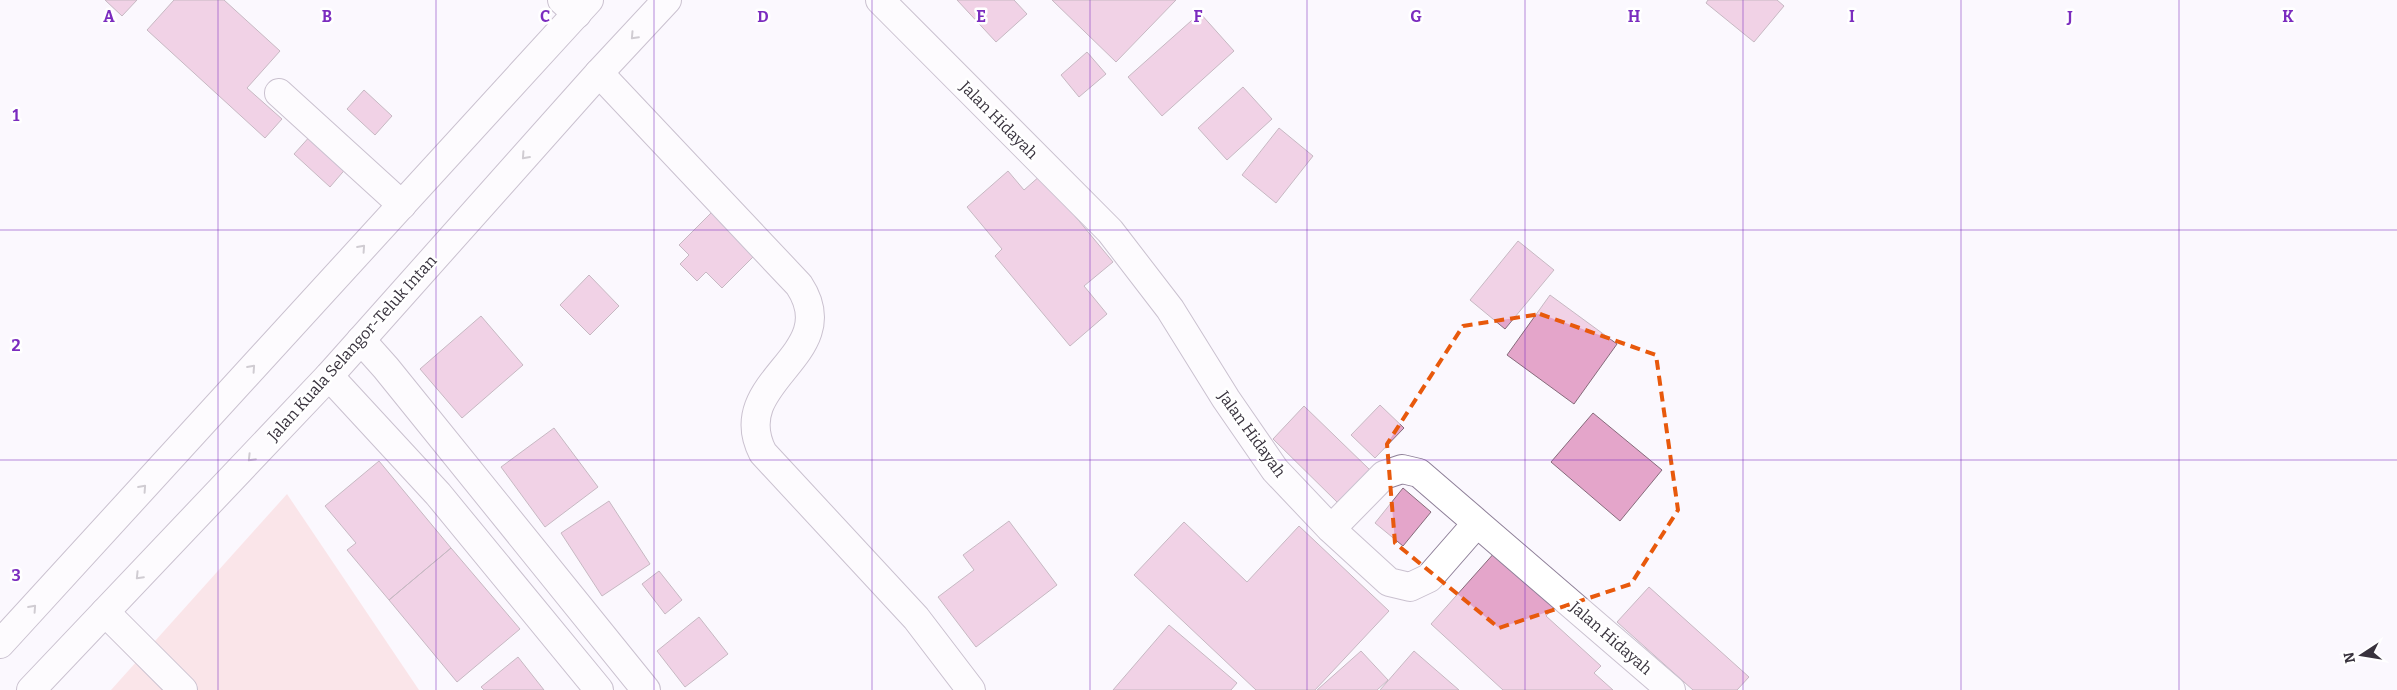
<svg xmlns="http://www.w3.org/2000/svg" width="2397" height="690" viewBox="0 0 2397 690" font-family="Bitter,serif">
<rect width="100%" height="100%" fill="#fbf8fe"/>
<!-- green -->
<path fill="#f9cfd1" d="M287,494L419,690H111Z"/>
<!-- building -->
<path fill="#e4a5ca" stroke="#866b7b" d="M105,0H137L122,16Z
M174,0H224L280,51L247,88L282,119L265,138L147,30Z
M957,0H1014L1027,14L996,42Z
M1052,0H1176L1116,62Z
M1708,0H1777L1784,6L1754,42L1706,3Z
M1200,13L1234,51L1162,116L1128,77Z
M1087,52L1106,74L1079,97L1061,75Z
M1243,87L1272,119L1227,160L1198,128Z
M364,90L392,116L375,135L347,109Z
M1279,128L1313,156L1276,203L1242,175Z
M312,134L348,166L330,187L294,154Z
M1008,171L1024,190L1041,175L1113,262L1084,286L1107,314L1070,346L995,256L1002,249L967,207Z
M712,212L755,255L722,288L706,272L697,281L680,264L689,255L679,245Z
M1518,241L1554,270L1505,329L1470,300Z
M589,275L619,306L590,335L560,305Z
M1550,295L1617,344L1574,404L1507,355Z
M481,316L523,365L462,418L420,369Z
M1380,405L1404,428L1375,458L1351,435Z
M1304,406L1370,470L1338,503L1273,439Z
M1593,413L1662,470L1620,521L1551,462Z
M554,428L598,487L545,527L501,467Z
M379,461L451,548L389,600L347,550L356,543L325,506Z
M1403,488L1431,512L1403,546L1375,523Z
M609,501L650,564L602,596L561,533Z
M1009,521L1057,585L976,647L938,597L974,570L963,555Z
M1184,522L1247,582L1299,526L1389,611L1315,690H1256L1134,575Z
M451,548L520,629L457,682L389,600Z
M1496,551L1556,605L1546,616L1601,666L1594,673L1613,690H1503L1431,624Z
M659,571L682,600L665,614L642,584Z
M1649,587L1749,677L1737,690H1693L1617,622Z
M699,617L728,654L685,687L657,651Z
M1169,625L1237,683L1231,690H1113Z
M1361,651L1388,680L1377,690H1317Z
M1414,651L1459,690H1380Z
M518,657L544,690H484L481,687Z"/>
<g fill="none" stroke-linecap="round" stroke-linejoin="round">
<!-- minor casing -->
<g stroke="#8e7f98" stroke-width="30">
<path id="minor" d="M562,0L577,14
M880,0L1110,231L1170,309L1226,399L1275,470L1331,529L1389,582L1410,587L1429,578L1477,523L1671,690
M599,73L799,285C846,356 725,380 763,453L916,618L971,690
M279,93L402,205
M361,340L386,368L646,690
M329,376L438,494L599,690
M1331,529L1384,475L1402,469L1419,473L1477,523
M105,612L183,690"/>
</g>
<!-- highway casing -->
<g stroke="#8e7f98" stroke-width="30">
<path id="highway" d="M0,644L589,0
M31,690L329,376L599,73L667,0"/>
</g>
<!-- minor -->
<use href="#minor" stroke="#fff" stroke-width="28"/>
<!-- highway -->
<use href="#highway" stroke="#fff" stroke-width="28"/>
</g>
<!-- one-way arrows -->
<defs><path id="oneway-chevron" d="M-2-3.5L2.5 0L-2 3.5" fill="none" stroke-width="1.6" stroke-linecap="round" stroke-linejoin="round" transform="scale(1.25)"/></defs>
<g stroke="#9c989e">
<use href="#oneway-chevron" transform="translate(634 36) rotate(133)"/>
<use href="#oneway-chevron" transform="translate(525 156) rotate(132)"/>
<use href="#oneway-chevron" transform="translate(362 248) rotate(-48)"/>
<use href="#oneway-chevron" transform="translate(252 368) rotate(-48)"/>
<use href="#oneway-chevron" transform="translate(251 458) rotate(134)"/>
<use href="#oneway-chevron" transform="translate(143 488) rotate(-48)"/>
<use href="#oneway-chevron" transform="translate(139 576) rotate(134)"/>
<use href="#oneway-chevron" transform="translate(33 608) rotate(-48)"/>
</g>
<!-- marked area -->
<path d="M0 0H2397V690H0ZM1540,314L1656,355L1678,510L1631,584L1499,628L1395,543L1387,444L1463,326Z" fill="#fbf8fe" fill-opacity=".55" fill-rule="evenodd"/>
<path fill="none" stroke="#e8590c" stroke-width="4" stroke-dasharray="10 6" stroke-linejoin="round" d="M1540,314L1656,355L1678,510L1631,584L1499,628L1395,543L1387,444L1463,326Z"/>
<!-- grid -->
<path fill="none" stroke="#7b2cbf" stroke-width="1" stroke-opacity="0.55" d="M218,0V690M436,0V690M654,0V690M872,0V690M1090,0V690M1307,0V690M1525,0V690M1743,0V690M1961,0V690M2179,0V690M0,230H2397M0,460H2397"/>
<g text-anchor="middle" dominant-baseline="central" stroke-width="5" stroke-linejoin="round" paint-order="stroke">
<!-- street labels -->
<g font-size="16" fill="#38323d" stroke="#fff">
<text transform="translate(999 120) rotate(45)">Jalan Hidayah</text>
<text transform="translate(352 348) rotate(-48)">Jalan Kuala Selangor-Teluk Intan</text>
<text transform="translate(1252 434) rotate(54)">Jalan Hidayah</text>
<text transform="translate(1611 638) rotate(41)">Jalan Hidayah</text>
</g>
</g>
<g font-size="16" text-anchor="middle" font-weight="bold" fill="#7b2cbf" stroke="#fff" stroke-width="5" stroke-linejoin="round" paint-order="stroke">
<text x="109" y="22">A</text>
<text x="327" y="22">B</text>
<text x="545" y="22">C</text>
<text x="763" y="22">D</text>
<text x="981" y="22">E</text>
<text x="1198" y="22">F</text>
<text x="1416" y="22">G</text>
<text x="1634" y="22">H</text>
<text x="1852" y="22">I</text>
<text x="2070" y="22">J</text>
<text x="2288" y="22">K</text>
<text x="16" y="121">1</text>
<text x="16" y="351">2</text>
<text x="16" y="581">3</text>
</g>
<!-- north arrow -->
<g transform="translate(2362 655) rotate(258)" stroke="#ffffff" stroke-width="4" paint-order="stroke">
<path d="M0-4L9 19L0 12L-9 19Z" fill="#38323d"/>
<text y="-8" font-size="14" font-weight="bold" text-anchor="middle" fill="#38323d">N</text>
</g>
</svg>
